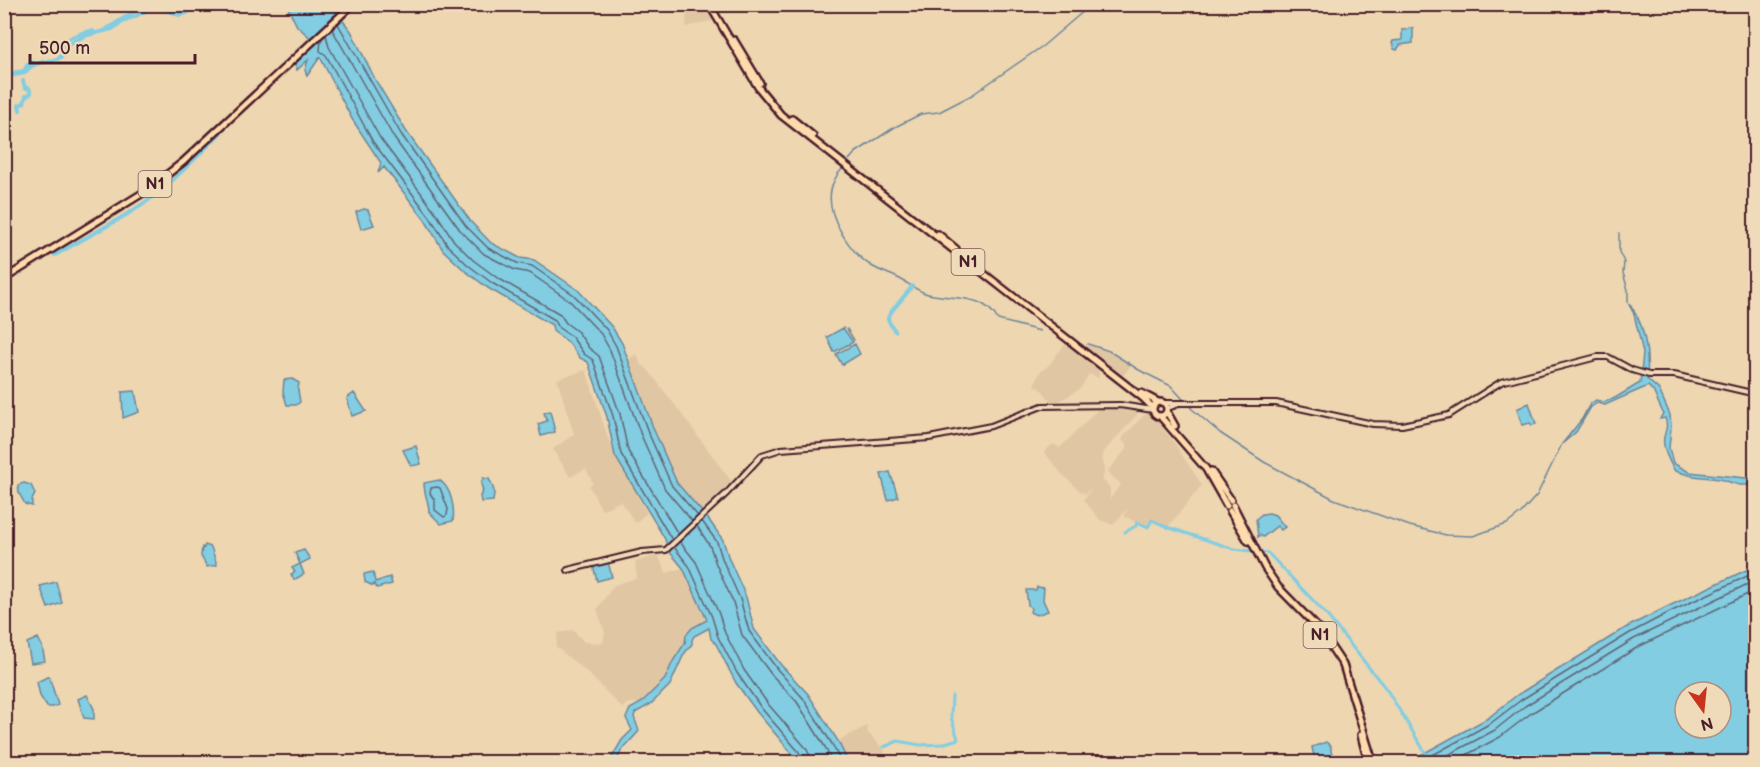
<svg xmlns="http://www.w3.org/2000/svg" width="1760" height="767" viewBox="0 0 1760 767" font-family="'Balsamiq Sans',sans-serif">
<rect width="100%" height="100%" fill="#eed6b1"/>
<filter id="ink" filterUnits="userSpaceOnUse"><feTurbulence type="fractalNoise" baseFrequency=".0167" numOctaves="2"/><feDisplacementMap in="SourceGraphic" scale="12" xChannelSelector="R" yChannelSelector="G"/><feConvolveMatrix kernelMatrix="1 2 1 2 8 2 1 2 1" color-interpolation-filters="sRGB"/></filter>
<g filter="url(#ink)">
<!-- built -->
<path fill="#e1c6a3" d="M687,5H707L715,20L686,27Z
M1086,344L1114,354L1132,364L1122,377L1083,346Z
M1064,345L1070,346L1099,367V378L1089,374L1080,389L1056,403H1052L1043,391L1034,385L1040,372L1049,365Z
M637,354L640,363L648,370L678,409L734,485L702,511L677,483L667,461L628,359Z
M586,370L610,444L647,513L635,523L621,501L602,510L589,486L593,483L586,469L570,477L553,449L574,434L557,379Z
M1101,406L1142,409L1102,454L1104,471L1103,479L1101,481L1105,482L1110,488V499L1121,484L1107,472L1128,447L1122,440L1123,437L1149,410L1175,444L1178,448L1177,449H1178L1202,485L1167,528L1151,520L1147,528L1124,516L1127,509L1113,525L1100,520L1084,500L1091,488L1085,494L1079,490L1061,473L1044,452L1053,444L1060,448Z
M658,555L666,573L683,568L707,620L686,634L685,643L673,661L665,679L641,703H628L622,708L587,672L556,647L558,633L573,630L584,642L603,643L605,633L597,609L614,585L637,578L635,562Z
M867,726L868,733L885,751L879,762H848L838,741Z"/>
<!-- water -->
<path fill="#82cde2" stroke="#6c8799" stroke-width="1.5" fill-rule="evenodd" d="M289,5H336V12L351,31L376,81L406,131L471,222L491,243L520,258L534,260L578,290L612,327L622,343L654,430L677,483L709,520L723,540L729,559L746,597L754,629L781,665L808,694L838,741L848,762H799L757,712L736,683L716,644L711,639L709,628L694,636L692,640V644L684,654L670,685L651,704L635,713L634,717L639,731L622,750L616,762H609L622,740L632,730L626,718L630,709L641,703L665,679L673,661L685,643L686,635L692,628L707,620L683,568L668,550L665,539L615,456L607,417L588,362L580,358L568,342L553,331L552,325L488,288L464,270L443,250L425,220L384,167L378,173L381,163L352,119L320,57L307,76L305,70L308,60L297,70L296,63L316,43L297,26L288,8Z
M1409,28H1413V43L1400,45L1397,50L1394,49L1392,43L1393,41L1402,40V29L1406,30Z
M364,209L368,210L374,225L361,229L356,212Z
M1627,301C1645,321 1649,353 1647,379L1659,390L1670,415L1671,427L1669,448L1673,463L1689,472L1755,479V485H1739L1720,479L1693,476L1675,471C1669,462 1662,447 1664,437C1666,429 1668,426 1665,418L1660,419L1663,413L1653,391L1648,386L1605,405L1597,403L1591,407L1576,432L1562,444L1582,419L1590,404L1596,400L1604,402L1615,398L1640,383L1643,353L1634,314Z
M843,328L853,342L834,352L827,337Z
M855,344L860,354L842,365L836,354Z
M292,379L299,383L298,390L300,402L296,405H287L283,392L284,380Z
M135,391L139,412L123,418L122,392Z
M354,393L366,411L352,416L347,398Z
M1529,403L1536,424L1532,425L1530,423L1522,425L1517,409Z
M550,411L555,432L541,436L538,424L547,421L544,413Z
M416,446L421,464L411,466L403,450Z
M890,472L898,497L888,500L881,474Z
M483,478L489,479C494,487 495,492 493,501L481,502L480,496L483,491L481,484Z
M439,480C451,487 455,508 453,521L441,524L429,512C429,502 424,495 424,483Z
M24,483L31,485L35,494L32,500V506L25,504L19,493L18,485Z
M1269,513L1275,515L1285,527L1281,530L1277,526L1263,537L1260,535L1258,537L1256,519L1262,514Z
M205,545L211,547L217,565L207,567L201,556L202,547L204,548Z
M304,550L310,559L300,564L304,574L294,580L291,574L295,572L292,568L300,564L295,553Z
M608,562L612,577L597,581L593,565Z
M1755,566V762H1408L1488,718L1517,695L1627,627L1669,606ZM1685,692H1721V728H1685Z
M373,572L375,582L390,577L392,584L377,588L374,584L373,586L365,582L364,574Z
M56,582L62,603L48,608L40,586Z
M1037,587L1044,588L1043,600L1048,611L1036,615L1030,612L1031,608L1028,605L1026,590H1036Z
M38,638L42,646L45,661L31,663L27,643Z
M49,676L58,705L53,707H47L40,696L37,682Z
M87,695L94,709V719L84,718L78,699Z
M1326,742L1331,746V751L1334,757L1333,761L1323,762H1325H1316H1320L1315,761L1312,747Z"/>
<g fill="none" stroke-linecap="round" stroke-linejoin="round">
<!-- shore -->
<path stroke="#606574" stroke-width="1.5" d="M338,24L401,134L466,226L488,248L517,263L532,266L574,295L607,330L616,346L648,432L672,486L698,516
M332,29L394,138L460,230L484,254L515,270L530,273L570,301L601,334L610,350L641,435L665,489L692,521
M326,35L329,47L380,138L436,213L454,241L473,260L496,277L560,314L566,323L578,332L589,348L599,356L620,414L628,451L678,534
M321,40L320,51L326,55L373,142L430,217L448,246L468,265L492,283L555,320L559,328L572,337L584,354L593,360L613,416L621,454L672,540
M437,487L440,488L448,509L447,515L444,517L435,510V501L430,493L431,488Z
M702,521L717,542L723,561L740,599L749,631L777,669L803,698L832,744L841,762
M697,526L710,546L716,564L733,602L742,635L771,674L797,702L825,747L832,762
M680,542L696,562L719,614L725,633L744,670L768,704L806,748L810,756L811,762
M674,547L689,566L712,617L718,637L737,673L762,709L799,752L803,762
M1420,762L1491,723L1521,700L1630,633L1672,611L1756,572
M1435,762L1495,730L1525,706L1634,639L1756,580
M1453,762L1500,737L1530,714L1638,647L1756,590"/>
<!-- stream -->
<path stroke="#6c8799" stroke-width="1.5" d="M849,160L855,153L895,127L921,114L939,112L972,95L1044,45L1092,4
M843,168C831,180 827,197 833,214C839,232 853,254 870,265C879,271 890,274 900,279C909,284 919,292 928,294C954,300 984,293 998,320L1040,331
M1619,233V252L1624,262L1623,273L1628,290V302
M847,329L854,340
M1088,344L1109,351L1139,370L1171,386L1192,409L1220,433L1264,462L1334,499L1410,526L1446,535L1473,536L1507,524L1521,513L1537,495L1562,444
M1582,420L1589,406"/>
<!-- canal -->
<path stroke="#82cde2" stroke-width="3" d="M1125,532L1136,526L1137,522L1148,527L1152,520L1167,527L1234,549L1268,553L1325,613L1387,690L1425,752
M884,747L898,741L920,745L942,744L958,739L951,717L952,696"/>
<!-- river -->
<path stroke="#82cde2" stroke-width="4" d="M163,4L181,11L192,6L200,4
M107,29L146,4
M60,56L62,55C63,51 63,48 64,44C67,37 86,31 93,31
M4,80L6,74L24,71L28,64L32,62
M4,85L9,76L25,73C37,54 65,69 67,45L84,36L112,29L127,19L134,17L155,5L179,15L187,13L190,10L214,4
M20,110L19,105L24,103L26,96L31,93L29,88H25L23,81
M55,255C84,238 115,223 143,204C171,184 197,157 221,132
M895,331C893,328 888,322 888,318C889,311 909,293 912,286"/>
<!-- secondary casing -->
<g stroke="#4a1f2b" stroke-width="8">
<path id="secondary" d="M1165,403H1276L1373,424L1402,425L1449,415L1501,382L1597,357H1608L1632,370L1649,375H1674L1756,394
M1168,408L1176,405
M568,570L642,552L666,550L727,493L762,455L781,449L929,438L991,426L1042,406L1120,405L1153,410"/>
</g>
<!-- trunk casing -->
<g stroke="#4a1f2b" stroke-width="10">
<path id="trunk" d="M709,4L758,87L781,115L1143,398L1153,408
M734,40L760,83
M792,119L813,136
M938,234L956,249
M4,279L146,191L183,162L353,4
M1141,393L1158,402
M1153 409a7 7 0 1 1 14 0a7 7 0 1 1-14 0Z
M1167,412L1175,426
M1160,416L1206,469L1227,506
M1211,471L1231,500
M1233,505L1265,568L1278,587L1319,629L1343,665L1373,762
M1230,511L1248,541
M1361,735L1368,762"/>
</g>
<!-- secondary -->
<use href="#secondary" stroke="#efdbb9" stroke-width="4"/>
<!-- trunk -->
<use href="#trunk" stroke="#fedbac" stroke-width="5"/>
</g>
</g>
<g text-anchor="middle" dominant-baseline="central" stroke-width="4.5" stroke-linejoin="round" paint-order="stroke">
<!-- shield labels -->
<g fill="#efdbb9" stroke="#7c5756" stroke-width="1.5">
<rect x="138.5" y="171" width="33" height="26" rx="4.5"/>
<rect x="951.5" y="249" width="33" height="26" rx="4.5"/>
<rect x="1303.5" y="622" width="33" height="26" rx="4.5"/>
</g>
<g font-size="16" font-weight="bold" fill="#4a1f2b">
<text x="155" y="184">N1</text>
<text x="968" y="262">N1</text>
<text x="1320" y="635">N1</text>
</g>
</g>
<!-- margin -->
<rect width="1760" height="767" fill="none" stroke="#efdbb9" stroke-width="24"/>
<rect x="12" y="12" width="1736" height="743" fill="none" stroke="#4a1f2b" stroke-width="2" filter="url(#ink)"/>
<!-- north arrow -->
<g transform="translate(1703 710) rotate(165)"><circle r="28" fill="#efdbb9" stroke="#ad9080" stroke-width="1.5"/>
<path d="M0-4.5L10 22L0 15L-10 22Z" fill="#c8321e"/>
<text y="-9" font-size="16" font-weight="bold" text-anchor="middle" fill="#4a1f2b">N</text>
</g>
<!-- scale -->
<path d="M30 54v9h165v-9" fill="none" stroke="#4a1f2b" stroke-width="3"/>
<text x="39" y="54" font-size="18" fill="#4a1f2b" stroke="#efdbb9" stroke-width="4.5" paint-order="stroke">500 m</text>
</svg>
